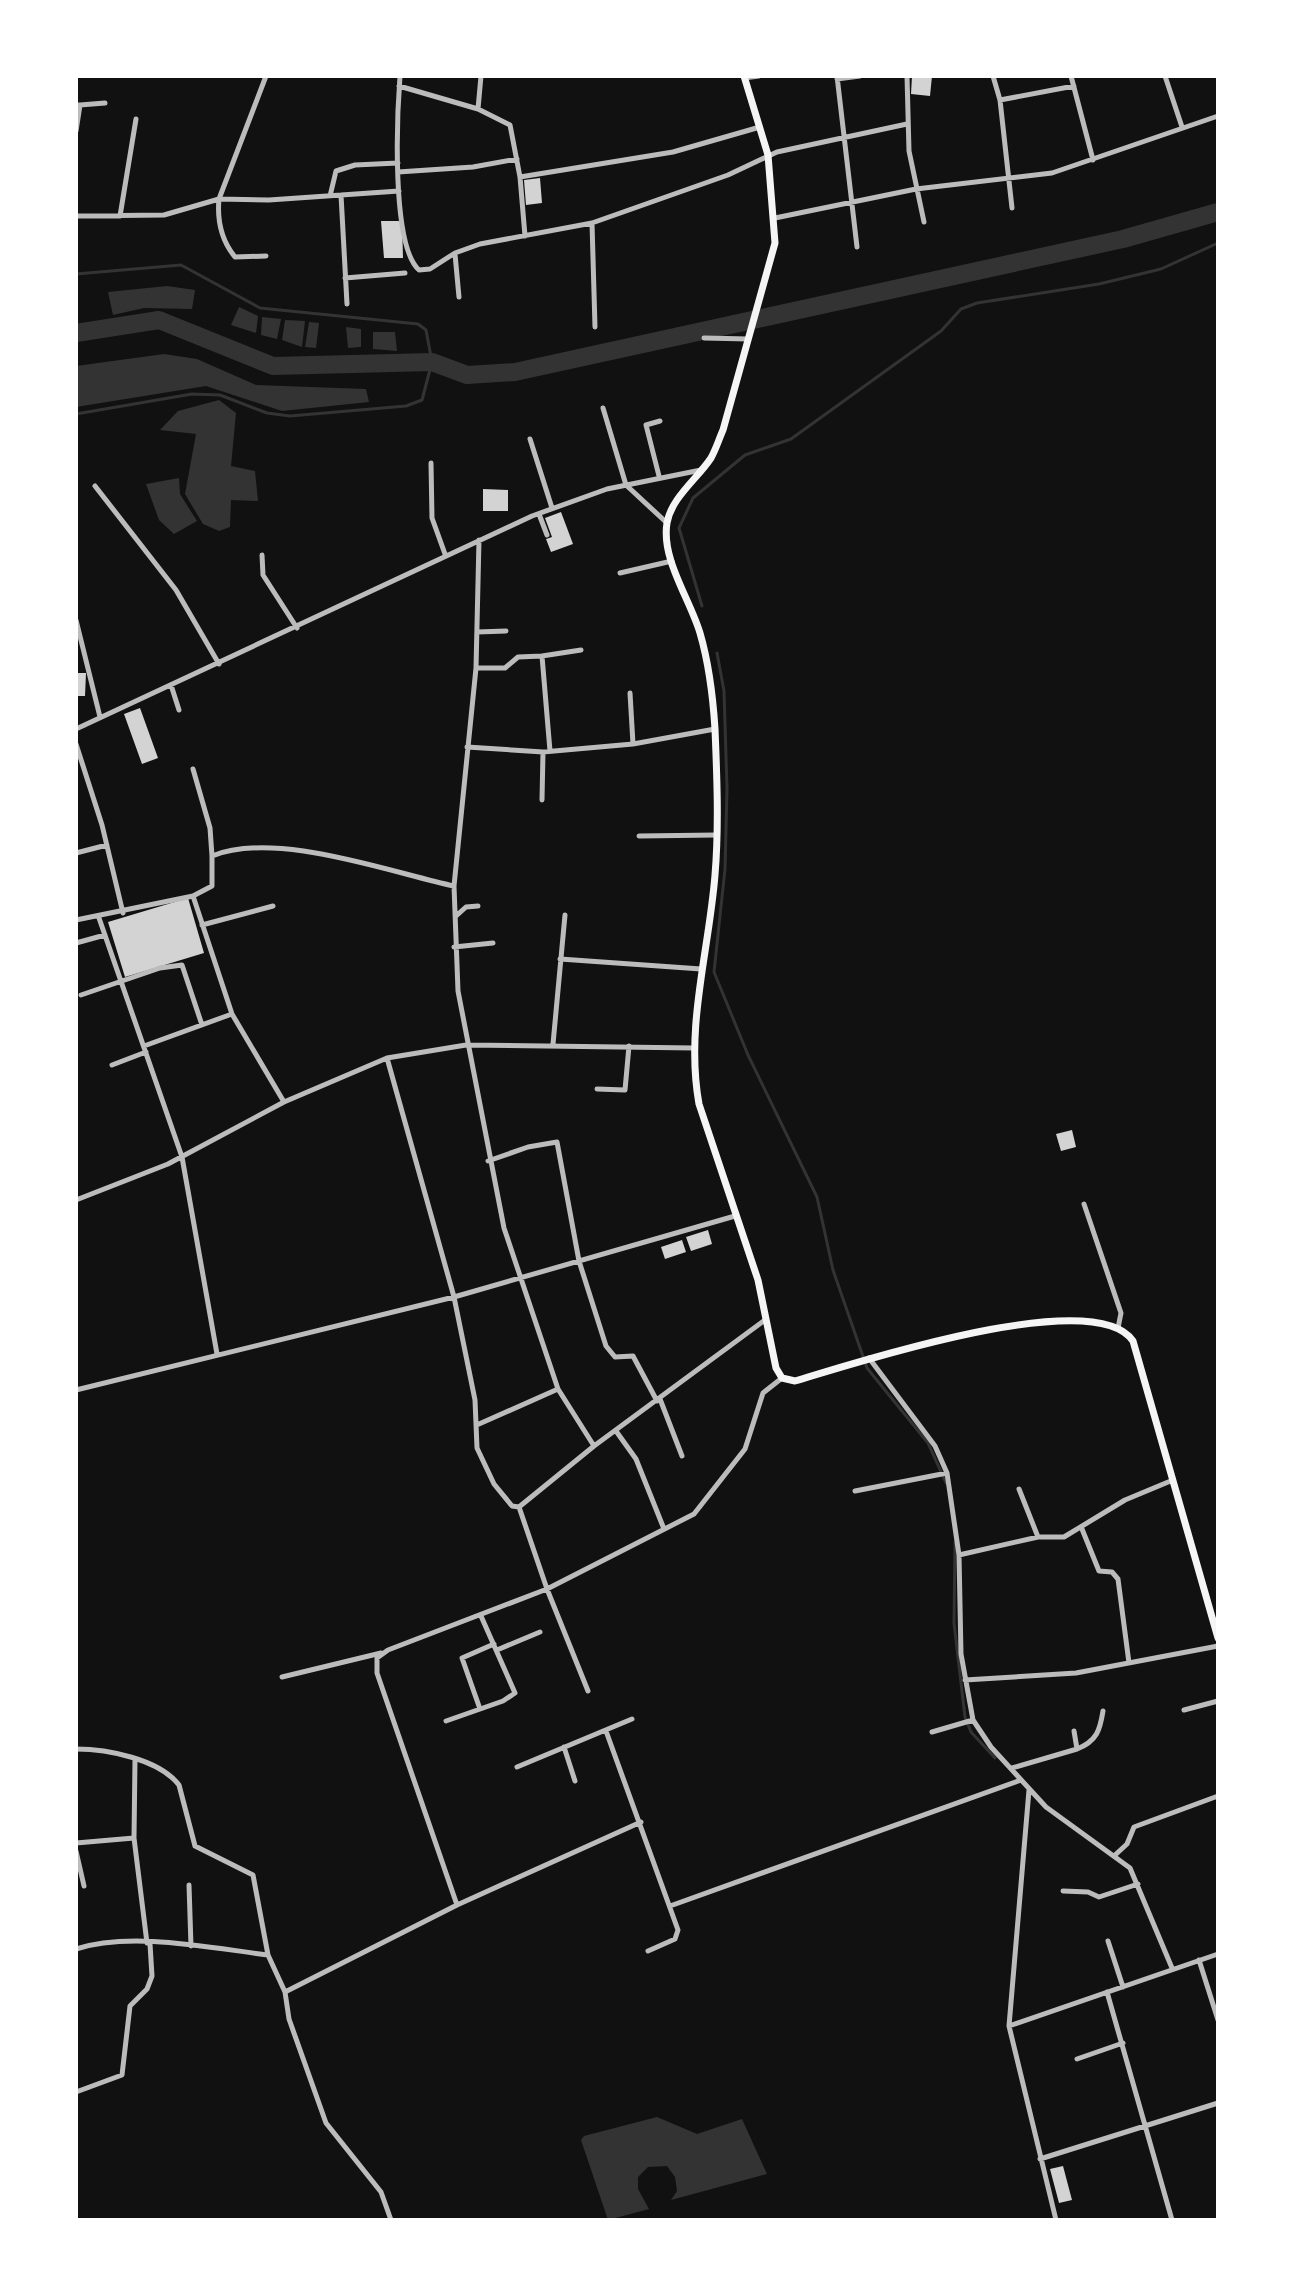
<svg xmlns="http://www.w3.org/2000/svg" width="1294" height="2296" viewBox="0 0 1294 2296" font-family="'Fira Sans Condensed',sans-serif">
<rect width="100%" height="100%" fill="#111"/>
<!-- water -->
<path fill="#333" d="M167,286L195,290L192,309L144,308L113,315L108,292Z
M239,307L258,316L256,333L231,325Z
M262,317L281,319L277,339L261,335Z
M285,320L305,321L302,347L282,340Z
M309,322L319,323L316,348L305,347Z
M346,327L361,329V347L348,348Z
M373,332H395L397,351L373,349Z
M164,354L197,359L256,385L366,389L369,402L282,411L206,386L76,407V366Z
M219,400L236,413L231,466L255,471L258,501L231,500L230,527L219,531L203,524L185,494L196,434L160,430L178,411Z
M179,478L180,494L197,521L174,534L159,520L146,484Z
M657,2117L697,2134L742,2119L767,2174L671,2200L677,2191L675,2177L667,2166L648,2167L638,2177V2189L649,2209L608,2220L581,2140L584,2136Z"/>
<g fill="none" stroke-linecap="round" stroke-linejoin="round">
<!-- stream -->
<path stroke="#333" stroke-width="3" d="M76,274L181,265L260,308L418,324L426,330L432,362L422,400L406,406L290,416L267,413L220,395L192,394L76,414
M702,606L679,528L693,498L745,455L791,439L941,331L961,309L977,303L1099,284L1161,269L1218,243
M717,653L724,691L727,789L725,869L714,972L748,1055L817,1197L833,1270L867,1368L928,1443L946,1483
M955,1542L954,1623L965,1717L971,1732L995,1758"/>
<!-- river -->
<path stroke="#333" stroke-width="18" d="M76,333L159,320L273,366L432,362L467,375L515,372L1123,239L1218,212"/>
</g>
<!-- building -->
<path fill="#d3d3d3" d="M912,76H932L930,96L911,94Z
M540,178L542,203L526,205L524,180Z
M381,221H402L403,258H384Z
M483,489L508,490V511H483Z
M561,512L573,544L551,552L546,539L552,537L545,518Z
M76,673H86L85,696H76Z
M140,708L158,758L142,764L124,714Z
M188,898L204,953L125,977L108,922Z
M1072,1130L1076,1147L1061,1151L1056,1134Z
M708,1230L712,1244L691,1251L686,1237Z
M682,1240L686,1252L665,1259L661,1247Z
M1063,2166L1072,2200L1059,2203L1050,2169Z"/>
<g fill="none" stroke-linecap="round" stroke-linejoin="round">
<!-- minor -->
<path stroke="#bcbcbc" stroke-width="5" d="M400,76C397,115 391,245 419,270L430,269L455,253L480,244L592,223L728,175L777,152L907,124
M837,76L857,247
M907,76L909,151L924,222
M993,76L1000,100L1012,208
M1071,76L1093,160
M1165,76L1182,127
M744,78L759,76
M837,79L860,76
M399,86L478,109L510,125L520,177L525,236
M1000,100L1074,86
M76,105H80L76,131
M80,105L105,103
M478,109L481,76
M398,172L473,167L517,159
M520,177L673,152L760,127
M341,195L347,304
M330,196L336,171L355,165L398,163
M76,216L164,215L219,199L269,200L399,191
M120,216L136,119
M775,218L916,189L1052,173L1218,116
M592,223L595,327
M455,254L459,297
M266,256L235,257C222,241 217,220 219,199L266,76
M345,278L405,273
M704,338L748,339
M603,408L626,485L667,523
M530,439L552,508
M431,463L432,518L445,554
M659,476L646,425L660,421
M95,486L176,590L219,664
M539,514L547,535
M479,540L476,668L454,886L458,991L504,1228L558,1389L594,1446
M262,555L263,575L297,628
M620,573L672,561
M76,620L100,717
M477,632L506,631
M542,656L581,650
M476,668H505L518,657L542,656L550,751
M171,685L179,710
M630,693L633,744
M76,729L532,516L607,489L701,470
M76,744L102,825L123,913
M467,747L543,752L633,744L715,729
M193,769L210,828L212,856
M542,800L543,752
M639,836L716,835
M76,853L107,845
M193,896L212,886V856C275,830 389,872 454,886
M456,916L466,907L478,906
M99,918L182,1157L217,1354
M76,920L193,896L232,1014L284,1102
M202,925L273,906
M76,943L105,935
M454,947L493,943
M560,959L701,969
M81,995L160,968L182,965L202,1025
M553,1044L565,915
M144,1046L232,1014
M387,1058L454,1297L475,1400L477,1448L494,1484L512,1506L519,1507
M112,1065L146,1052
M597,1089L625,1090L629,1046
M488,1161L528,1147L557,1142L579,1261L606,1346L615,1357L633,1356L657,1401
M76,1200L168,1164L284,1102L387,1058L466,1045L694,1048
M1084,1204L1121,1313L1118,1328
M869,1358L935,1446L947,1473L959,1555L961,1654L973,1720L991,1747L1046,1807L1130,1868L1172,1968
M76,1390L454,1297L735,1216
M660,1399L682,1456
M479,1424L558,1389
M616,1431L636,1459L664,1529
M1019,1489L1038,1537
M855,1491L947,1473
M1082,1529L1099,1571L1112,1572L1118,1579L1129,1663
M959,1555L1038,1537H1064L1125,1500L1173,1480
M497,1650L540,1632
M282,1677L381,1653
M965,1680L1076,1673L1218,1646
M588,1691L547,1589L519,1507L594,1446L765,1320
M480,1709L462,1658L494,1644
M1184,1710L1218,1701
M446,1721L503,1701L515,1693L481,1616
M606,1731L678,1930L675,1939L648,1951
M932,1732L973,1720
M564,1747L575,1781
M76,1749C107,1749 159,1759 179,1785L195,1846L253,1875L268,1955L285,1992L289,2019L326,2123L381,2192L391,2220
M1077,1749C1097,1741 1100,1730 1103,1711
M135,1760L134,1838L147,1943
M517,1767L632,1719
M1012,1768L1077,1749L1074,1731
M1029,1790L1009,2026L1056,2220
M76,1843L134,1838
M76,1851L84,1886
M1114,1856L1127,1844L1134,1827L1218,1796
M189,1885L191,1946
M1063,1891L1088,1892L1099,1897L1138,1884
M457,1905L377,1673V1658L388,1650L547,1589L694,1514L745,1449L763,1393L782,1378
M670,1906L1021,1780
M1108,1941L1123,1987
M76,1949C131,1931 211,1948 268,1955
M1199,1960L1218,2020
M285,1992L457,1905L641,1822
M1107,1992L1172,2220
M1009,2026L1218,1954
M1077,2059L1123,2043
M76,2092L122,2075L130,2006L147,1989L152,1976L150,1944
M1040,2159L1218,2103"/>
<!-- secondary -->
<path stroke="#f5f5f5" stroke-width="7" d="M744,76L768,155L775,243L723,430C719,439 716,449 711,458C698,478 671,498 667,523C661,559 690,599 700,633C709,664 713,697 715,729C717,777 719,827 715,875C709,951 685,1027 699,1104L758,1280L776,1368L782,1378L795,1381C853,1364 1094,1284 1133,1341L1218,1638"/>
</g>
<!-- border -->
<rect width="1294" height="2296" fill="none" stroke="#ffffff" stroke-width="156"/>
</svg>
